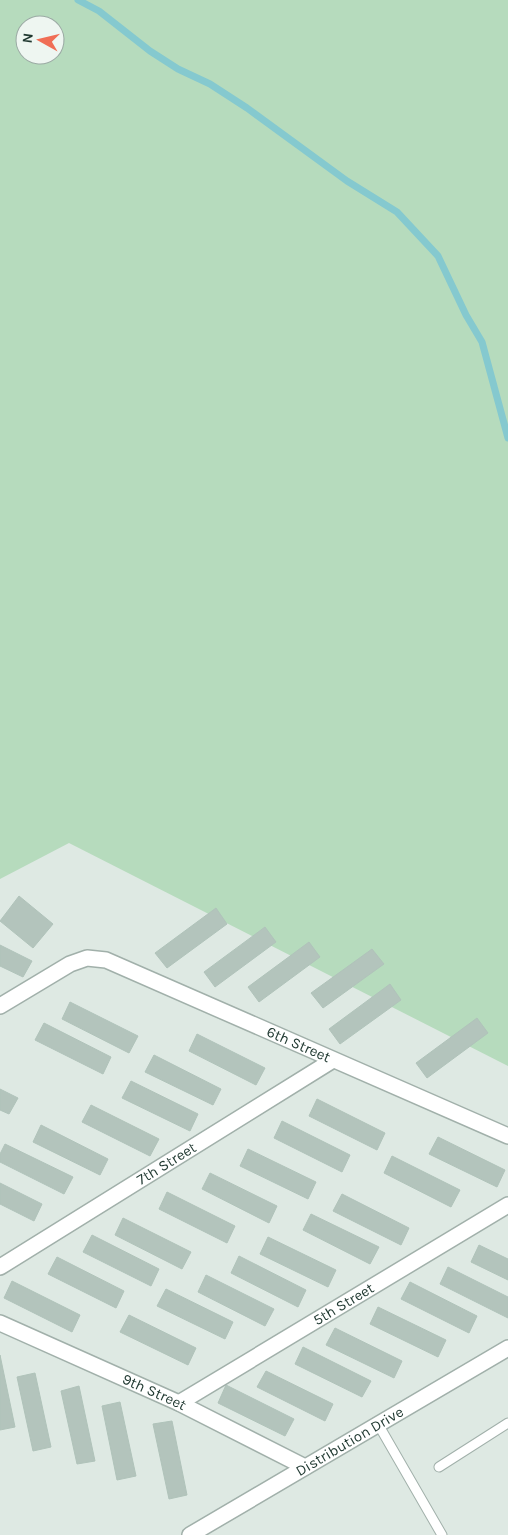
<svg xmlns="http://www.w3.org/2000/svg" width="508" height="1535" viewBox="0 0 508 1535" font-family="Karla,sans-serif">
<rect width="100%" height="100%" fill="#dee9e3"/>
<!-- green -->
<path fill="#b6dbbd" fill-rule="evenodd" d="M0,0H508V1066L69,843L0,879ZM25,25H55V55H25Z"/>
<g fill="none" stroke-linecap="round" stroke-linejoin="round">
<!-- stream -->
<path stroke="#85c9cf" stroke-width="7" d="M78,0L99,11L150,51L178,69L210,84L247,108L347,181L397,212L438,256L466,315L482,342L508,438"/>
</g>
<!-- building -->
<path fill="#b3c4bc" stroke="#b0c3ba" d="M19,896L53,924L33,948L0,921Z
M216,908L227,924L167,968L155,953Z
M265,927L276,942L215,987L204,972Z
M309,942L320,957L259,1002L248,987Z
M0,945L32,961L23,977L0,966Z
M372,949L384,964L323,1008L311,993Z
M390,984L401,1000L340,1044L329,1029Z
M70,1002L138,1036L129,1053L62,1019Z
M477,1018L488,1033L427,1078L416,1063Z
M44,1023L111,1057L103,1074L35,1040Z
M197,1034L265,1068L256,1085L189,1051Z
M154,1055L221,1089L213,1105L145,1072Z
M131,1081L198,1114L190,1131L122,1098Z
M0,1089L18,1098L9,1114L0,1110Z
M317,1099L385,1133L377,1150L309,1116Z
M91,1105L159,1139L150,1156L82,1122Z
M282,1121L350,1155L342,1172L274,1138Z
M41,1125L108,1159L100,1175L33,1142Z
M438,1137L505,1170L497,1187L429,1154Z
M5,1144L73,1177L64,1194L0,1162V1154Z
M248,1149L316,1182L308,1199L240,1166Z
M392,1156L460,1190L451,1207L384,1173Z
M210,1173L277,1206L269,1223L202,1189Z
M0,1183L42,1204L34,1221L0,1204Z
M167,1192L235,1226L227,1243L159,1209Z
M342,1194L409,1228L401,1245L333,1211Z
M311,1214L379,1247L370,1264L303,1230Z
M123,1218L191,1252L182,1269L115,1235Z
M92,1235L159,1269L151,1286L83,1252Z
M268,1237L336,1270L328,1287L260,1254Z
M479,1245L508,1259V1280L471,1262Z
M239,1256L306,1290L298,1307L231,1273Z
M57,1257L124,1291L116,1308L48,1274Z
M448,1267L508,1297V1318L440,1284Z
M206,1275L274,1309L265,1326L198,1292Z
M12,1281L80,1315L72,1332L4,1298Z
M410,1282L477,1316L469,1333L401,1299Z
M166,1289L233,1322L225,1339L157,1306Z
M378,1307L446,1340L438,1357L370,1324Z
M129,1315L196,1348L188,1365L120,1332Z
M335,1328L402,1361L394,1378L326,1345Z
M303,1347L371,1381L362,1397L295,1364Z
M0,1355L15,1427L0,1430Z
M266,1371L333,1404L325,1421L257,1387Z
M35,1373L51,1447L33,1451L17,1377Z
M226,1385L294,1419L285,1436L218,1403Z
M79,1386L95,1461L77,1464L61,1391Z
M120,1402L136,1476L117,1480L102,1406Z
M172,1421L187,1495L169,1499L153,1424Z"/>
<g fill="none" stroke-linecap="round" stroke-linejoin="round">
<!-- lane casing -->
<g stroke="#a1b0aa" stroke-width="11">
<path id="lane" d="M378,1424L442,1535
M439,1467L508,1423"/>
</g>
<!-- street casing -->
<g stroke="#a1b0aa" stroke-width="18">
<g id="street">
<path id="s1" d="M0,1006L70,964L87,958L106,960L508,1136"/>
<path id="s2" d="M0,1267L333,1060"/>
<path id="s3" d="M0,1323L179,1403L305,1467"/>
<path id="s4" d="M179,1403L508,1205"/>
<path id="s5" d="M190,1535L508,1348"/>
</g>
</g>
<!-- lane -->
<use href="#lane" stroke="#fff" stroke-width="9"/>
<!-- street -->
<use href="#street" stroke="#fff" stroke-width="15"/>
</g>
<g text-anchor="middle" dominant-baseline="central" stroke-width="4" stroke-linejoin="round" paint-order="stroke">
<!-- street labels -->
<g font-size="15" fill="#1f3830" stroke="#eef6f1">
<text stroke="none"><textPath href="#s1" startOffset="329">6th Street</textPath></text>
<text stroke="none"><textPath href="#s2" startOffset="196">7th Street</textPath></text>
<text stroke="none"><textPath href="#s4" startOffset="192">5th Street</textPath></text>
<text stroke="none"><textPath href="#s3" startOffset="169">9th Street</textPath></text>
<text stroke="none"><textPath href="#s5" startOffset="185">Distribution Drive</textPath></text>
</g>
</g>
<!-- north arrow -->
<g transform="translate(40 40) rotate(278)"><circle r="24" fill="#eef6f1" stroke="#9baaa4"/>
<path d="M0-4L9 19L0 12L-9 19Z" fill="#f06e55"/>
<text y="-8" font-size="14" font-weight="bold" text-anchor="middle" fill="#1f3830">N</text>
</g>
</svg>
